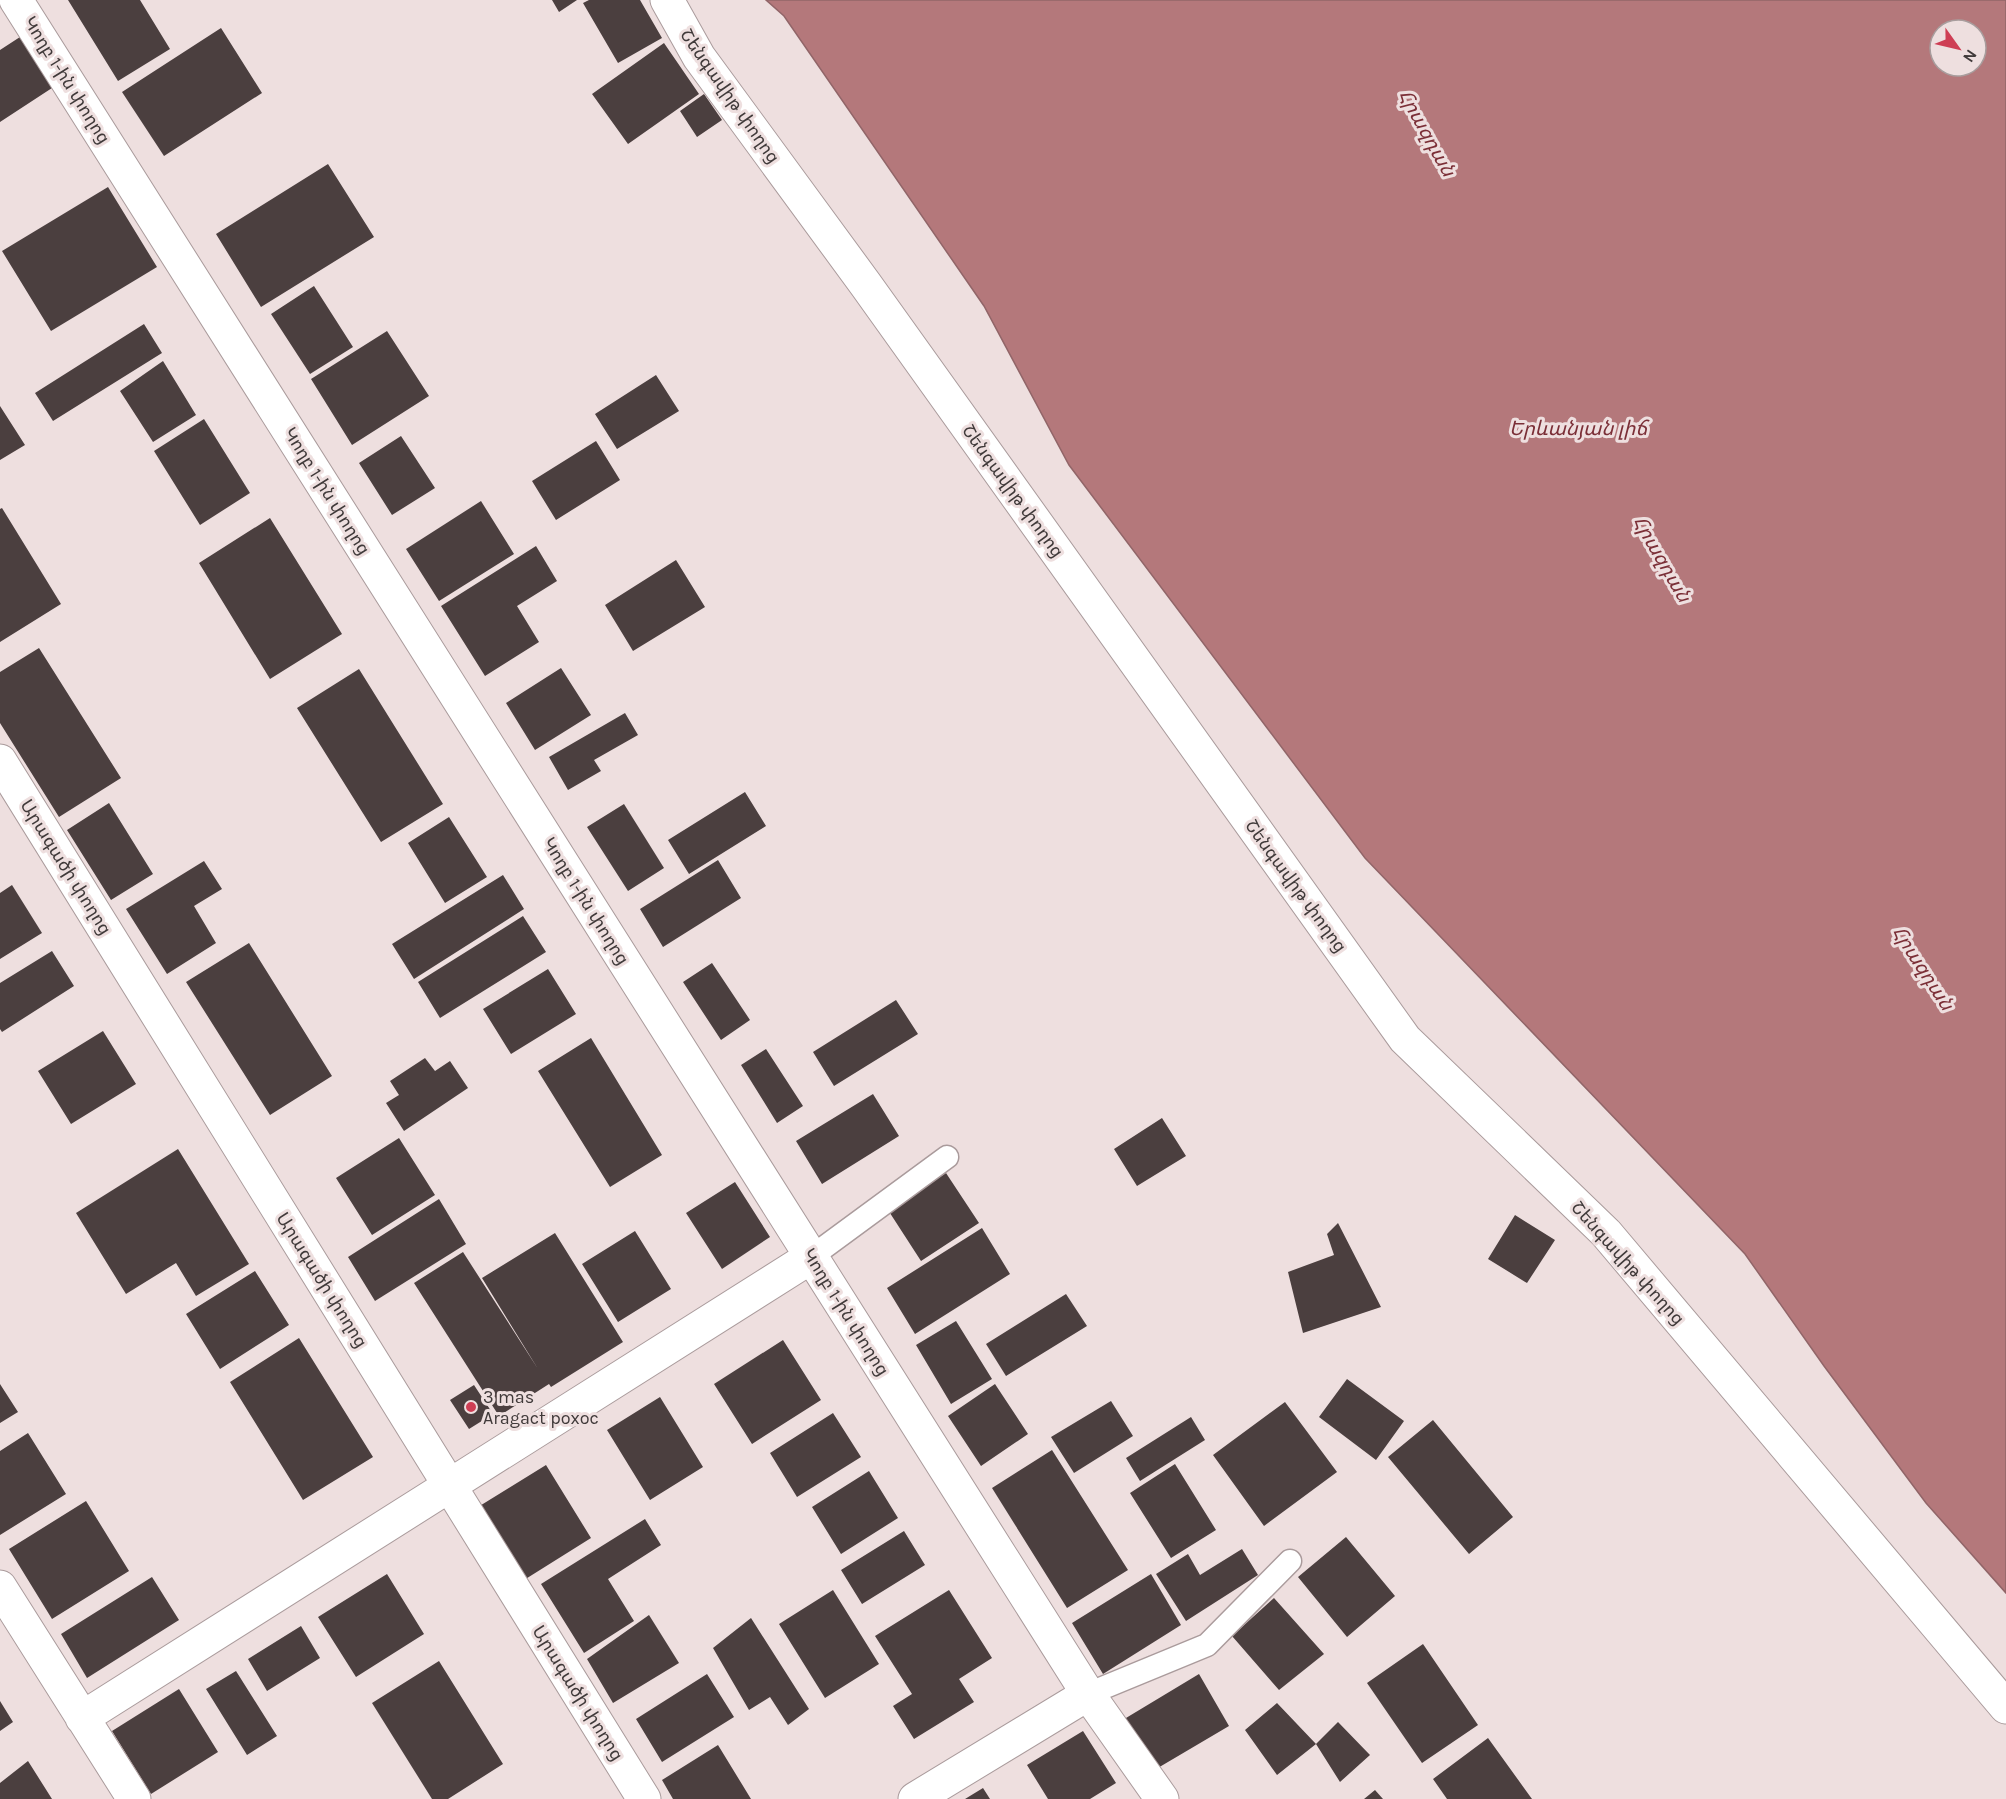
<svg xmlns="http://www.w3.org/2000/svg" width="2006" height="1799" viewBox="0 0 2006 1799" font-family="Karla,'Noto Sans Armenian',sans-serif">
<rect width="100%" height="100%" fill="#eedfdf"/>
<!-- water -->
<path fill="#b4787b" stroke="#916568" stroke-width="1.5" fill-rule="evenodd" d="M766,0H2006V1593L1926,1503L1824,1366L1745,1254L1365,858L1069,465L984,306L784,16ZM1940,30H1976V66H1940Z"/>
<!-- building -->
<path fill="#4b3f3f" d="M68,0H140L170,49L118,81Z
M552,0H577L559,12Z
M589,0H640L662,38L618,63L583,3Z
M221,28L262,93L164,156L122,92Z
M20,37L52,88L0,122V50Z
M664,43L699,94L628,144L592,94Z
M704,94L722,120L697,137L680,111Z
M328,164L374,237L261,307L216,234Z
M108,187L157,267L51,331L2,251Z
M314,286L353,347L310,374L271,314Z
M144,324L162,353L53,421L35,393Z
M387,331L429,396L352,445L311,379Z
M163,361L196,415L153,442L120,391Z
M656,375L679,411L617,449L595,414Z
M0,406L25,445L0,460Z
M204,419L250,493L200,525L154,451Z
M401,436L435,488L392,515L359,463Z
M596,441L620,480L556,520L532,481Z
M481,501L514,554L439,601L406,549Z
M2,508L61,604L0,642V509Z
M270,518L342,634L270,679L199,563Z
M536,546L557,581L517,606L539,642L485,676L441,606Z
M676,560L705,607L633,651L605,605Z
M39,648L121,778L59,817L0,723V672Z
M561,668L591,715L535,750L506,703Z
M359,669L443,804L381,842L297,708Z
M625,713L638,735L594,760L601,771L568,790L549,757Z
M745,792L766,826L689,874L668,840Z
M109,803L153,874L111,900L67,830Z
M624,804L664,868L628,891L587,827Z
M449,817L487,877L445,903L408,843Z
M718,860L741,898L663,947L640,909Z
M204,861L222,889L194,906L216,943L167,974L126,909Z
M503,875L524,909L414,979L392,944Z
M12,885L42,933L0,959V893Z
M523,916L546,952L440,1018L418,982Z
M249,943L332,1076L270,1115L186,982Z
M52,951L74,986L2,1032L0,1029V983Z
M712,963L750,1020L721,1040L683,982Z
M548,969L576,1014L511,1054L483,1009Z
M896,1000L918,1034L834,1086L813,1052Z
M103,1031L136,1084L71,1124L38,1071Z
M591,1038L662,1155L610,1187L538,1071Z
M766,1049L803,1106L777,1123L741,1065Z
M425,1058L435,1071L450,1061L468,1088L404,1131L386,1103L399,1095L390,1081Z
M873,1094L899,1136L822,1184L796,1141Z
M1162,1118L1186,1156L1137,1186L1114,1149Z
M399,1138L435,1195L372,1235L336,1178Z
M178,1149L249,1264L196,1296L176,1263L126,1294L76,1213Z
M946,1173L979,1223L921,1261L888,1210Z
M735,1182L770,1237L722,1269L686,1213Z
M439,1199L466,1244L375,1301L348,1257Z
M1515,1215L1555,1240L1527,1283L1488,1259Z
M1338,1223L1381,1307L1303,1333L1288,1272L1334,1255L1327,1234Z
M982,1228L1010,1274L915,1334L887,1288Z
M635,1231L671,1289L618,1322L582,1264Z
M555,1233L623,1342L551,1387L549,1384L499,1416L414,1283L463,1252L538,1369L482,1278Z
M255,1271L289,1325L220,1369L186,1314Z
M1066,1294L1087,1326L1006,1376L986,1344Z
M956,1321L992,1379L951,1404L916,1345Z
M299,1338L373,1457L303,1500L230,1382Z
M783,1340L821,1400L752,1444L714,1384Z
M1347,1379L1404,1421L1376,1460L1319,1417Z
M0,1384L18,1412L0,1423Z
M995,1384L1028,1434L981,1466L948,1416Z
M474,1385L493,1414L469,1429L450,1400Z
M660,1397L703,1467L650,1500L607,1430Z
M1111,1401L1133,1436L1074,1473L1051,1437Z
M1285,1402L1337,1472L1264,1526L1213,1455Z
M833,1413L861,1457L797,1497L770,1453Z
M1191,1417L1205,1440L1140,1481L1126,1458Z
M1433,1420L1513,1517L1469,1554L1388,1457Z
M28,1433L66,1494L0,1535V1451Z
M1052,1450L1128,1570L1067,1608L992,1488Z
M1175,1464L1216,1530L1171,1558L1130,1493Z
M546,1465L591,1538L524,1580L478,1507Z
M869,1471L898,1518L841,1554L812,1507Z
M86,1501L129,1571L52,1619L9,1549Z
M645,1519L661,1545L608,1579L634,1621L584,1653L541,1584Z
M904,1531L925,1565L862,1604L841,1570Z
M1346,1537L1395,1596L1347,1637L1298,1577Z
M1242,1549L1258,1575L1186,1621L1156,1574L1188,1554L1200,1575Z
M387,1574L424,1634L356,1677L318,1617Z
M1151,1574L1181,1625L1103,1674L1072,1623Z
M152,1577L179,1620L87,1678L61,1634Z
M833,1590L879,1664L825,1698L779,1624Z
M949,1590L992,1658L959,1679L974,1702L914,1739L893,1706L912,1694L875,1636Z
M1274,1598L1324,1654L1279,1690L1232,1636Z
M649,1615L679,1663L613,1703L587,1659Z
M751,1618L809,1709L788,1725L770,1697L749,1710L713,1648Z
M301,1626L320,1658L267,1691L248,1659Z
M1423,1644L1478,1725L1422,1763L1367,1683Z
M439,1661L503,1764L448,1799H432L372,1703Z
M236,1671L277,1736L247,1755L206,1689Z
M707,1674L734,1717L662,1762L636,1719Z
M1199,1674L1229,1726L1151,1772L1121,1721Z
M179,1689L218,1752L151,1794L112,1731Z
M0,1701L13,1722L0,1731Z
M1277,1703L1316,1744L1277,1775L1245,1730Z
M1338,1722L1370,1755L1340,1782L1316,1744Z
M1083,1731L1116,1783L1090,1799H1048L1027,1765Z
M1488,1738L1532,1799H1447L1433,1779Z
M718,1745L751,1799H673L662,1780Z
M28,1761L52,1799H0V1783Z
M983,1788L990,1799H965Z
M1375,1790L1383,1799H1364Z"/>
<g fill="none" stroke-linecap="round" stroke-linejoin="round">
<!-- service casing -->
<g stroke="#aa9b9c" stroke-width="25">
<path id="service" d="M811,1257L947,1157
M1088,1694L1207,1645L1290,1561"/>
</g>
<!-- minor casing -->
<g stroke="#aa9b9c" stroke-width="35">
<path id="minor" d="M16,0L1088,1694L1162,1799
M667,0L699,57L866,285L1405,1039L1606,1233L2006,1707
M0,761L644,1799
M0,1587L134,1799
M82,1718L811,1257
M915,1799L1088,1694"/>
</g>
<!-- service -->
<use href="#service" stroke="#fff" stroke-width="22"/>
<!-- minor -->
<use href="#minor" stroke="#fff" stroke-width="33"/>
</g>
<!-- markers -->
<circle fill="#ce3e54" stroke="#eedfdf" stroke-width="2" cx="471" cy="1407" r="6"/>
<g text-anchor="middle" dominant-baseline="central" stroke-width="6" stroke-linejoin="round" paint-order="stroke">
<!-- street labels -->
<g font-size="18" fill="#403a3a" stroke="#eedfdf">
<text transform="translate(67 80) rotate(58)">Կողբ 1-ին փողոց</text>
<text transform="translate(730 96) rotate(55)">Շենգավիթ փողոց</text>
<text transform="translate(327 491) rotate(58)">Կողբ 1-ին փողոց</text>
<text transform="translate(1013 491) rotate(54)">Շենգավիթ փողոց</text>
<text transform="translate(66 867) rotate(58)">Արագածի փողոց</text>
<text transform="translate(1296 886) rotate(54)">Շենգավիթ փողոց</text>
<text transform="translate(586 901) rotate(58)">Կողբ 1-ին փողոց</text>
<text transform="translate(1628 1263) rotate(48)">Շենգավիթ փողոց</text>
<text transform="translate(322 1280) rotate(58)">Արագածի փողոց</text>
<text transform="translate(846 1312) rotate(58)">Կողբ 1-ին փողոց</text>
<text transform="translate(578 1693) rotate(58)">Արագածի փողոց</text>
</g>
<!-- poi labels -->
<g font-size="18" fill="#403a3a" stroke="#eedfdf" text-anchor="start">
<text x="483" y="1397">3 mas<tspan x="483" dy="21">Aragact poxoc</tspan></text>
</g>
<!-- water labels -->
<g font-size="20" font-style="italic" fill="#7b2f37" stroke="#eedfdf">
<text transform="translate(1427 133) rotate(61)">Հրազդան</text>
<text x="1578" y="428">Երևանյան լիճ</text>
<text transform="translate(1662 559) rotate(60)">Հրազդան</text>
<text transform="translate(1923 968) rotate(57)">Հրազդան</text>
</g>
</g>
<!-- north arrow -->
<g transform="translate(1958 48) rotate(124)"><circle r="28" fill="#eedfdf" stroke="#a89d9d" stroke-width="1.5"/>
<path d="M0-4.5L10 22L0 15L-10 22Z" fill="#ce3e54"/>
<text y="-9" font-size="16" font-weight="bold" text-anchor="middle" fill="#403a3a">N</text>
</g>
</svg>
